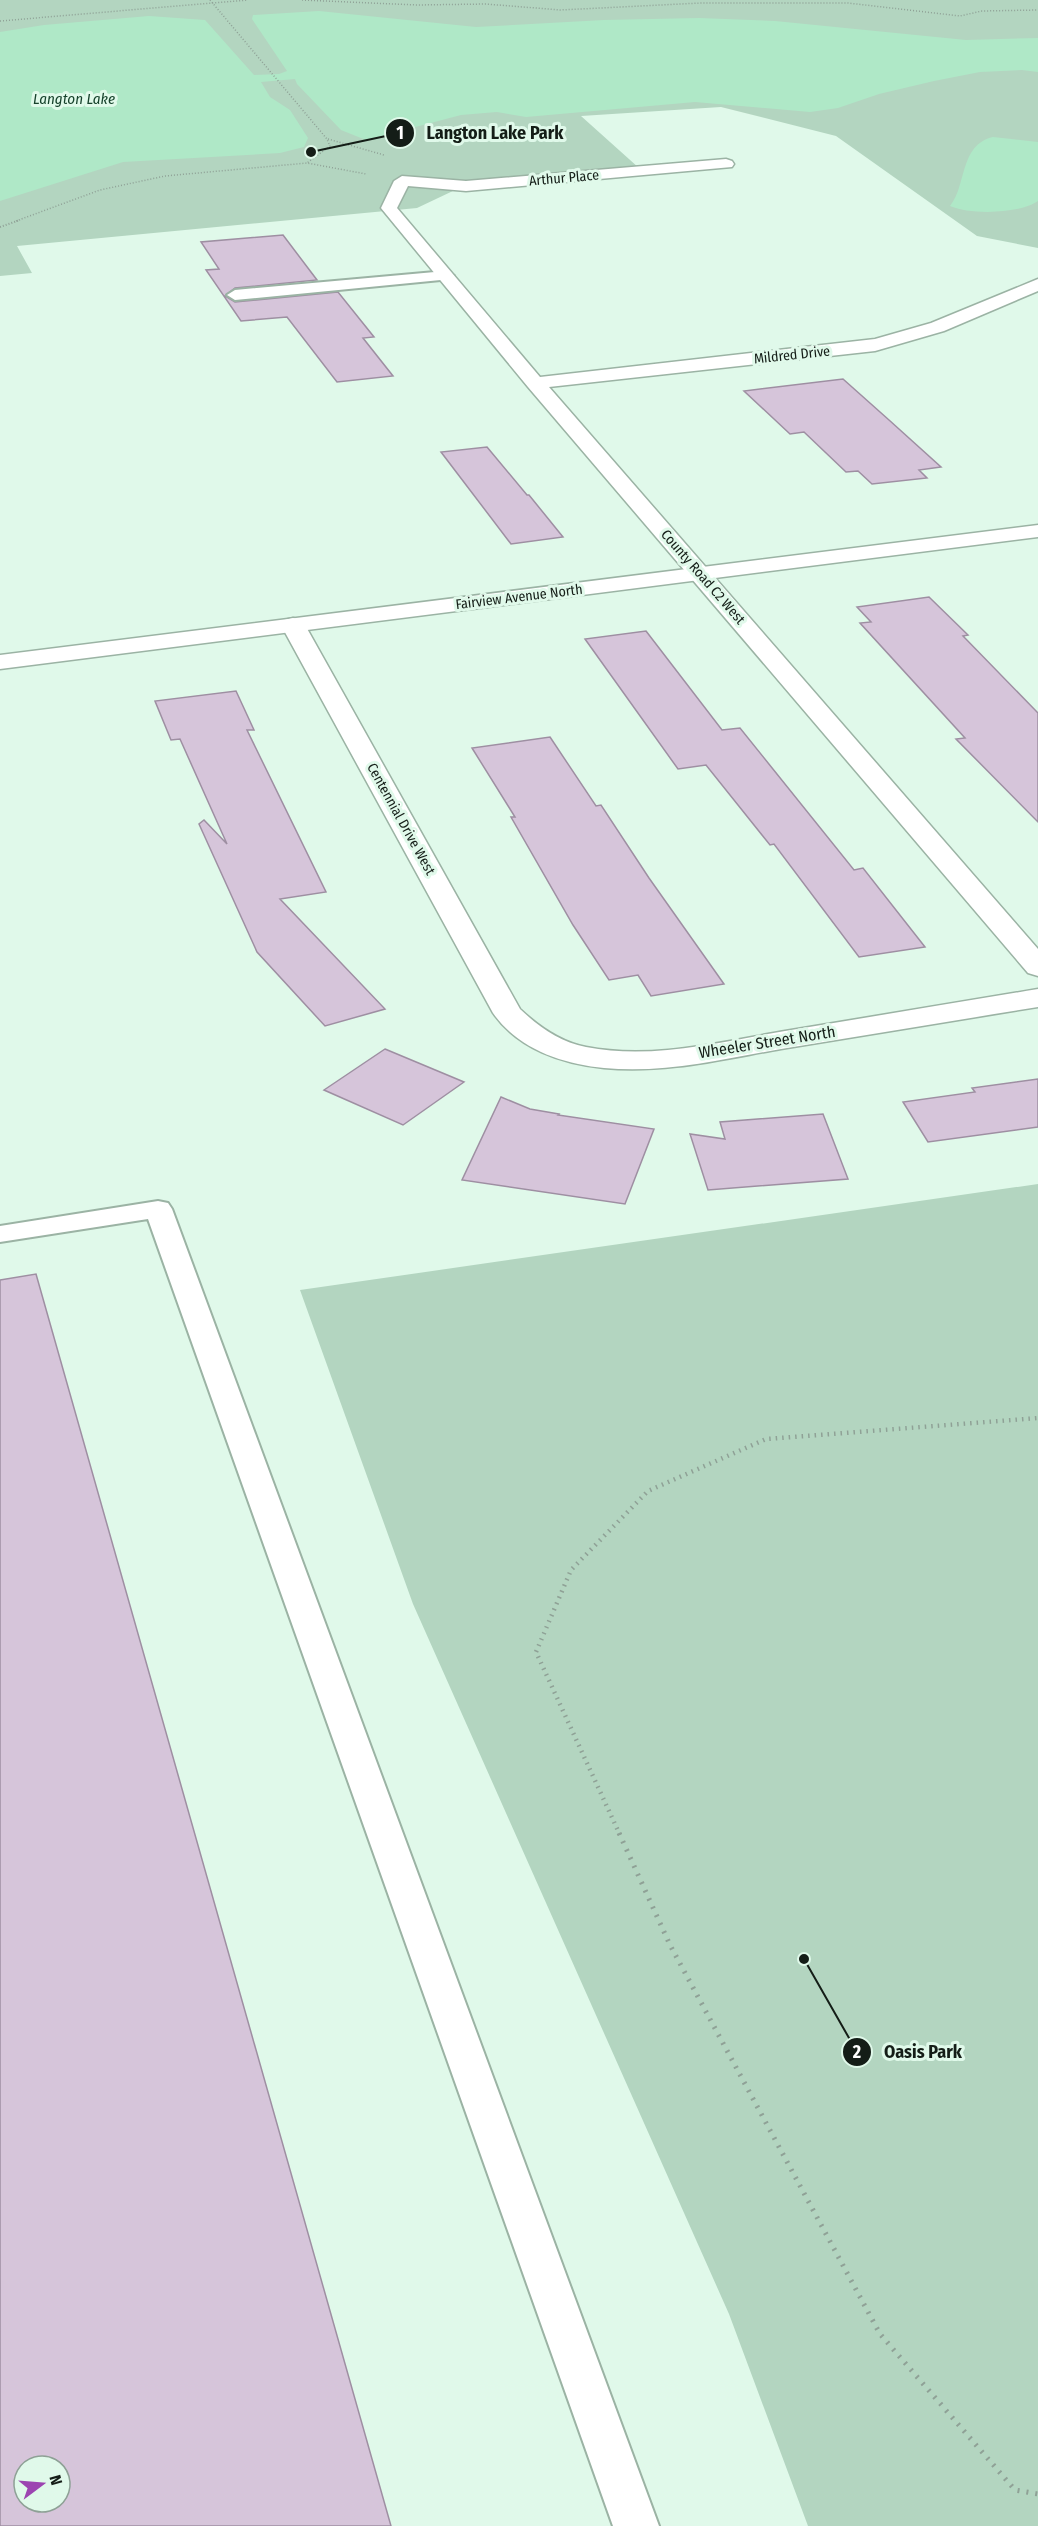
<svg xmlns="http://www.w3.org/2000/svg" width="1038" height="2526" viewBox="0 0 1038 2526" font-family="'Fira Sans Condensed',sans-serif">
<rect width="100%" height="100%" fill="#e0f9ea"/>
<!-- green -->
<path fill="#b3d5c0" d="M0,0H1038V248L977,236L836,136L721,107L581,116L639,168L474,181L417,208L17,246L32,273L0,276Z
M1038,1184V2526H808L729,2314L413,1604L300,1290Z"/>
<!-- water -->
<path fill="#afe8c7" d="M319,11L476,27L604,20L699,18L775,21L966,40L1038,38V72L1022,70L980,72L934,81L879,94L838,108L810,112L695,102L526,117L497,112L461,115L366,140L341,130L297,84L295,79L261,82L270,97L290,110L308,138L304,147L280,153L123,162L0,201V32L44,25L149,16L205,20L254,75L279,74L287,71L252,19L253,15Z
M993,137L1038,142V201C1020,214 970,215 950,206C967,186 959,145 993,137Z"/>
<!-- building -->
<path fill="#d6c5da" stroke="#9e8fa2" stroke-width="1.5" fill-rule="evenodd" d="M283,235L317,280L235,288L225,296L235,302L338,292L374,337L363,338L393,376L337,382L287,317L241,321L206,270L219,269L201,242Z
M843,379L889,420L941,467L919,470L927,478L872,484L858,471L846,472L804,432L790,434L744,391Z
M487,447L527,495H529L563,537L511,544L441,452Z
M929,597L968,635L963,636L1038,713V822L956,739L965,738L860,623L871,622L857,607Z
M646,631L722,730L740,728L854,870L863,868L925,947L859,957L774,844L770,845L706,765L678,769L585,639Z
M236,691L254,730H247L326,892L280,899L385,1009L325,1026L257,952L199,824L204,820L227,844L180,739L171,740L155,701Z
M550,737L596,806L601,805L649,878L724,984L651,996L638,975L609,980L573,925L511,817H515L472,748Z
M385,1049L464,1082L403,1125L324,1090Z
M1038,1079V1127L928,1142L903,1102L975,1092L972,1088Z
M501,1097L530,1109L559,1114L558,1115L654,1129L625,1204L462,1180Z
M823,1114L848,1179L708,1190L690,1134L725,1139L720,1122Z
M36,1274L391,2526H0V1280ZM24,2466H60V2502H24Z"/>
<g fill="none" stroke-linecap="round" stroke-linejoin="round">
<!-- lane casing -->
<g stroke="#9bb3a4" stroke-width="4">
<path id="lane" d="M446,271L454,276L451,279L235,300L227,295L235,290Z
M158,1201L168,1203L172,1209L659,2526H613L148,1219L0,1242V1226Z"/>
</g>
<!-- street casing -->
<g stroke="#9bb3a4" stroke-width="3">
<path id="street" d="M726,159L732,161L734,164L732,167L466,191L408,186L397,208L540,377L875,339L931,323L1038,279V291L944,331L875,351L549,387L1038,949V976L1028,973L528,387L381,208L394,181L402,176L466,181Z
M293,618L301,620L305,625L520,1009C539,1027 560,1042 586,1047C652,1060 720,1042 785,1031C870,1017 954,1003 1038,989V1007C952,1021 867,1035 781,1049C723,1059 664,1074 604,1068C562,1064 518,1049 493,1013L281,625L285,620Z"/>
</g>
<!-- secondary casing -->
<g stroke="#9bb3a4" stroke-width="3">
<path id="secondary" d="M1038,525V537L0,669V655Z"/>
</g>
<!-- path-far3 -->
<path stroke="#8fa196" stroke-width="1.5" stroke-dasharray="1 2" stroke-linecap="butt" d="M210,0L327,139L330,146L307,163
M302,0L417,5L486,4L560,10L701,3H848L960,16L982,11L1038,10
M0,21L248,0
M328,139L384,155
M16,221L100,190L165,176L307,163L366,174"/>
<!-- path-far2 -->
<path stroke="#8fa196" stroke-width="2" stroke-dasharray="1 2" stroke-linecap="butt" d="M0,227L20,220"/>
<!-- path-far1 -->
<path stroke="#8fa196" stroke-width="4.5" stroke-dasharray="1.5 5" stroke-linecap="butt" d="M620,1835L536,1652L571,1570L648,1491L766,1439L1038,1418"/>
<!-- path -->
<path stroke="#8fa196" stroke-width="5" stroke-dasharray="2 7" stroke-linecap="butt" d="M619,1833L670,1945L880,2334L1015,2490L1038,2494"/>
<!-- lane -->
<use href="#lane" fill="#fff" fill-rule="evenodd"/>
<!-- street -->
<use href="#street" fill="#fff" fill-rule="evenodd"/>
<!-- secondary -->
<use href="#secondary" fill="#fff" fill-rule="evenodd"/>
</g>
<g text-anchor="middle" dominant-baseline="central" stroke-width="6" stroke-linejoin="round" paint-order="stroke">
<!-- far-street labels -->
<g font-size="14" fill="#141d17" stroke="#e0f9ea">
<text transform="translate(564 178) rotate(-5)">Arthur Place</text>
<text transform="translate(792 355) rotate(-6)">Mildred Drive</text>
<text transform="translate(703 577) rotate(49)">County Road C2 West</text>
<text transform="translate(519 597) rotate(-7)">Fairview Avenue North</text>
<text transform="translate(401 819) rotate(61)">Centennial Drive West</text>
</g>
<!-- far-water labels -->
<g font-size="15" font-style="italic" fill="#16422c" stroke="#e0f9ea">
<text x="74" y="99">Langton Lake</text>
</g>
<!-- street labels -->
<g font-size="16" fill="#141d17" stroke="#e0f9ea">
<text transform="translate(767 1042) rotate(-9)">Wheeler Street North</text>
</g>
</g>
<!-- callouts -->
<path fill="none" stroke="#141d17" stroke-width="2" d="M311 152L400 133M804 1959L857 2052"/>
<g fill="#141d17" stroke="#e0f9ea" stroke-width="2">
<circle cx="311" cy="152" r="6"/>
<circle cx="804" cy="1959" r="6"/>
<circle cx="400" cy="133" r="15"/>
<circle cx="857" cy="2052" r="15"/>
</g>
<g font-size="18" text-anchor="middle" font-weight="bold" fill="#fff">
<text x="400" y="139">1</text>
<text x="857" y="2058">2</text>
</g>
<g font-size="18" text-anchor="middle" font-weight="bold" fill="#141d17" stroke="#e0f9ea" stroke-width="6" stroke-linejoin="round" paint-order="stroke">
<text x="495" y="139">Langton Lake Park</text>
<text x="923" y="2058">Oasis Park</text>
</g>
<!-- north arrow -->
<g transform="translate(42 2484) rotate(74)"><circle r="28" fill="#e0f9ea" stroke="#8ea196" stroke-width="1.5"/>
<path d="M0-4.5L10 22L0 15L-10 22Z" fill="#9c44b1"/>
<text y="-9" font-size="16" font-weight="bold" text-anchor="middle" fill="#141d17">N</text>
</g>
</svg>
